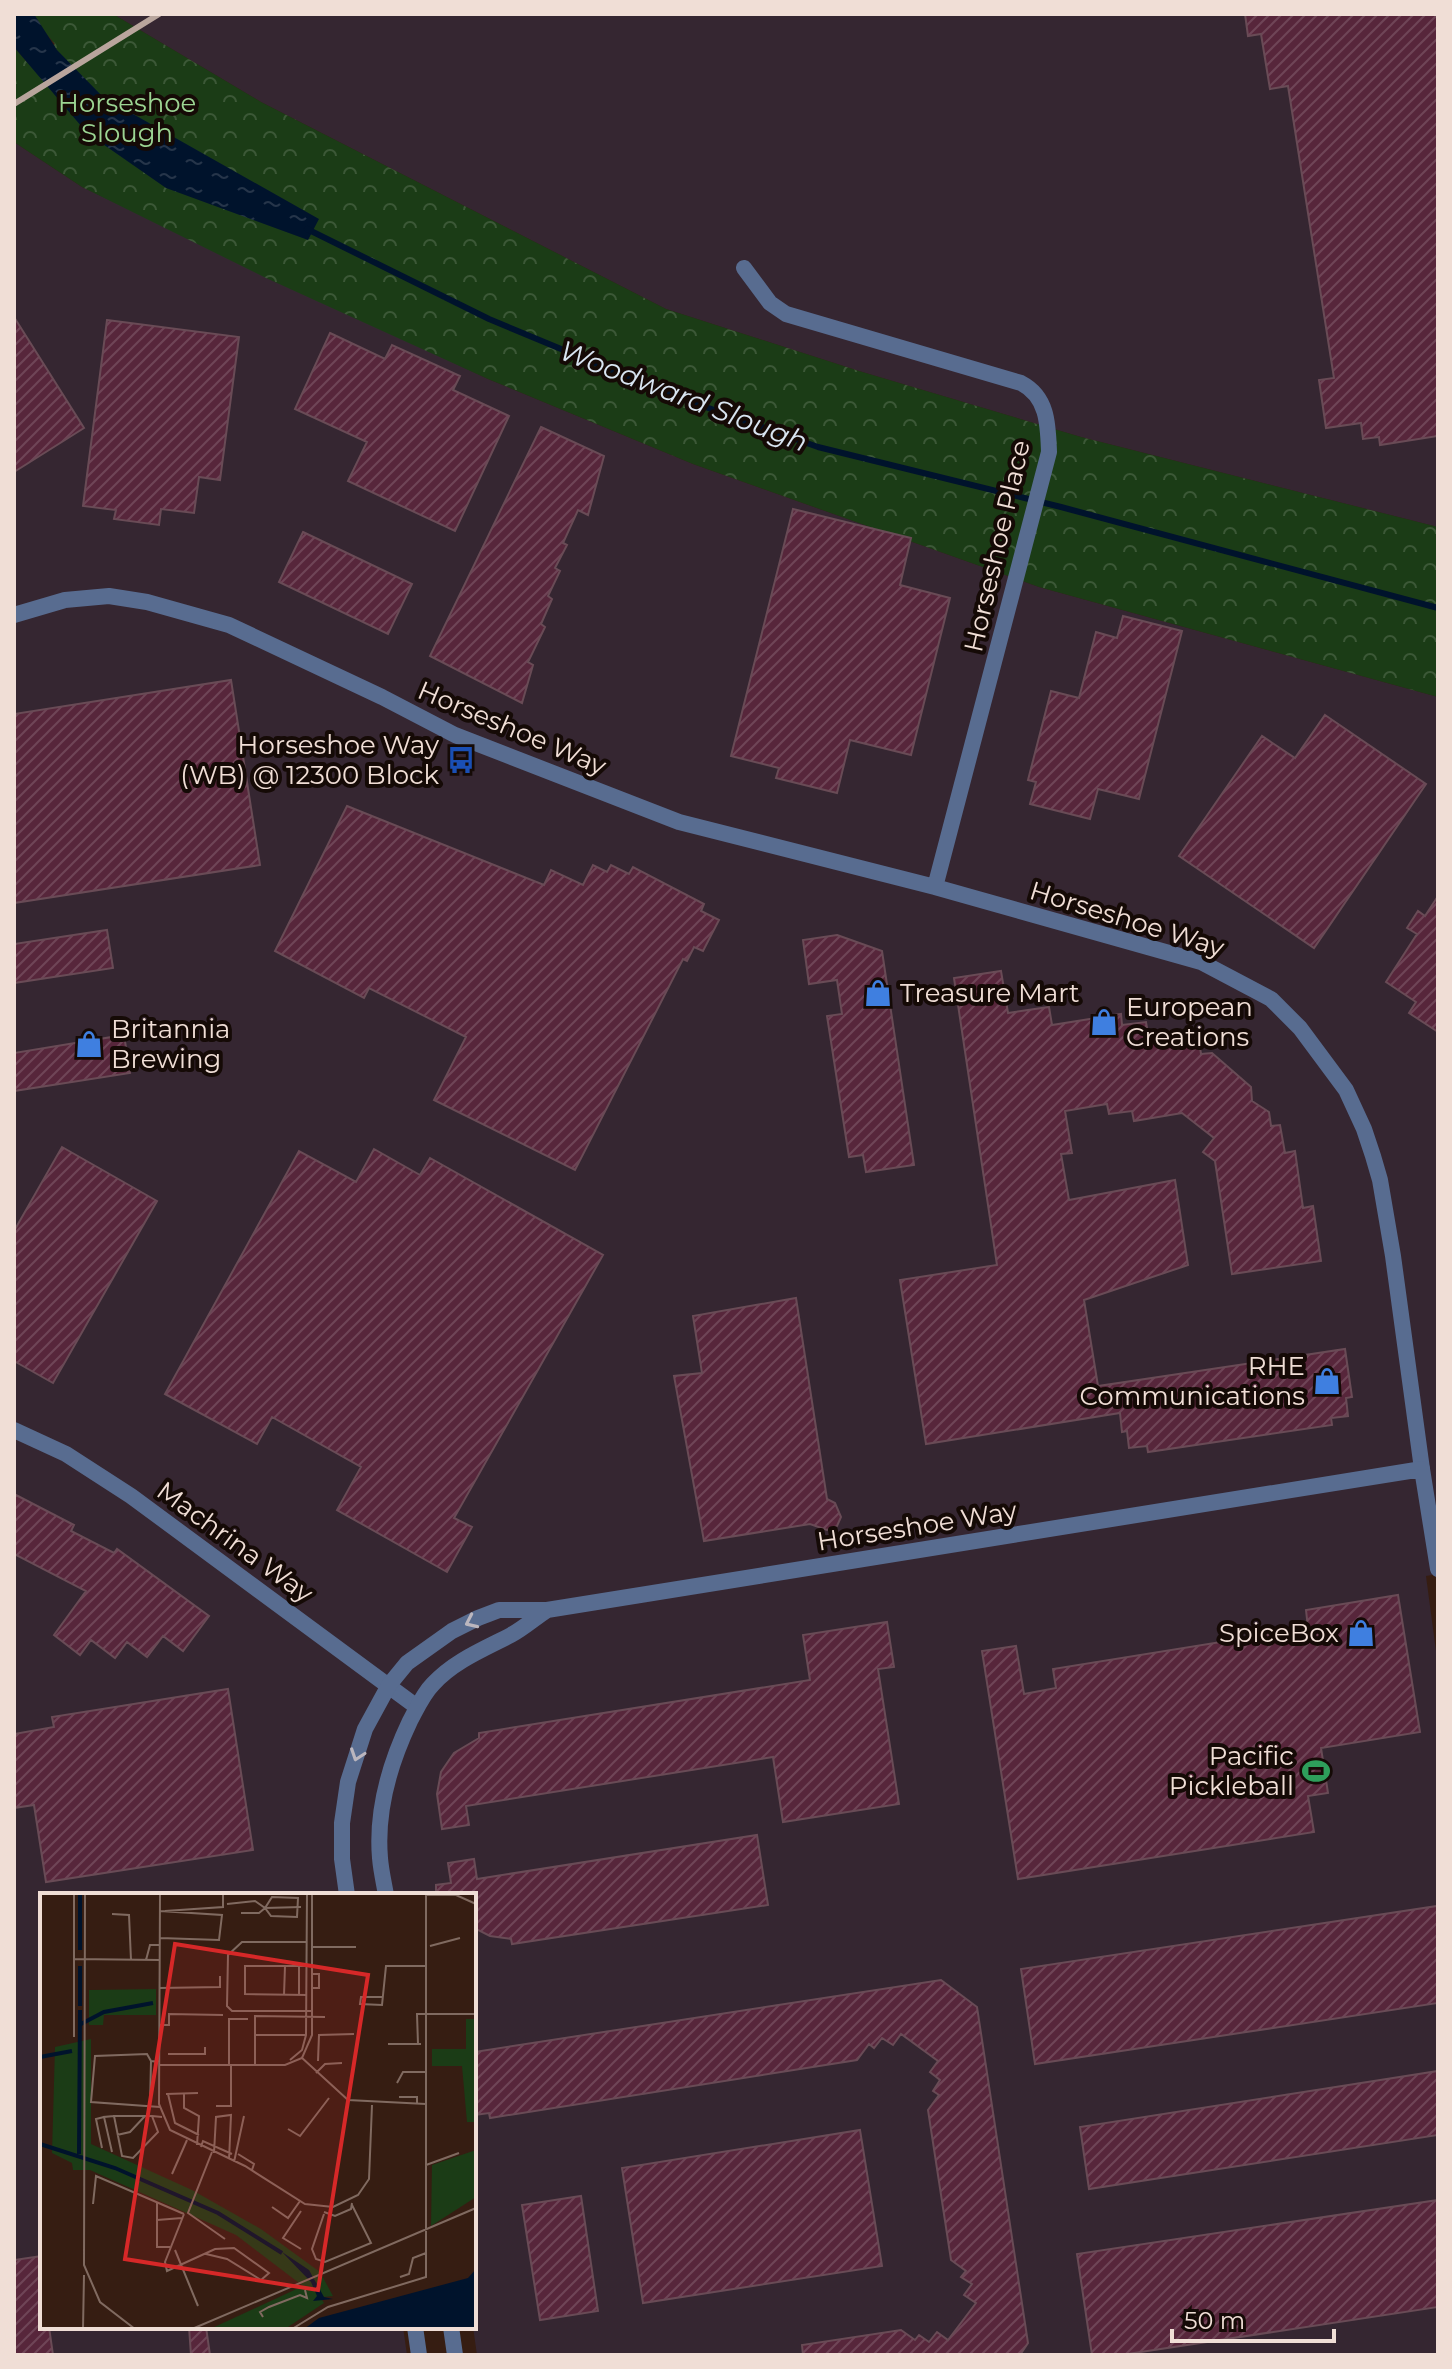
<svg xmlns="http://www.w3.org/2000/svg" width="1452" height="2369" viewBox="0 0 1452 2369" font-family="Montserrat,sans-serif">
<defs>
<pattern id="park-crowns" width="20" height="18" patternUnits="userSpaceOnUse" patternTransform="scale(2)"><rect width="20" height="18" fill="#1b3c16"/><path d="M2 6a3 3 0 1 1 6 0M12 15a3 3 0 1 1 6 0" fill="none" stroke="#3c5837"/></pattern>
<pattern id="water-ripples" width="26" height="14" patternUnits="userSpaceOnUse" patternTransform="scale(2)"><rect width="26" height="14" fill="#00132c"/><path d="M2 4q2-2 4 0t4 0M15 11q2-2 4 0t4 0" fill="none" stroke="#26354a"/></pattern>
<pattern id="building-hatch" width="6" height="6" patternUnits="userSpaceOnUse" patternTransform="scale(2)"><rect width="6" height="6" fill="#57263b"/><path d="M-1 1l2-2M0 6l6-6M5 7l2-2" fill="none" stroke="#6f4557"/></pattern>
</defs>
<rect width="100%" height="100%" fill="#361d12"/>
<!-- industrial -->
<path fill="#352631" d="M113,14H1438V527L1081,437L859,371L666,309L261,102Z
M14,142L82,187L488,379L693,464L1039,587L1438,697V1574L1426,1576L1438,1666V2355H477L473,2327L474,1895H42V2327H403L407,2355H14Z"/>
<!-- park -->
<path fill="url(#park-crowns)" d="M29,14H113L261,102L666,309L859,371L1081,437L1438,527V697L1039,587L693,464L488,379L266,278L82,187L14,142V47L27,62L55,44Z"/>
<!-- water -->
<path fill="url(#water-ripples)" d="M14,14H34L57,50L103,97L319,219L308,240L166,188L87,133L14,47Z"/>
<g fill="none" stroke-linecap="round" stroke-linejoin="round">
<!-- stream -->
<path stroke="#00132c" stroke-width="6" d="M307,229L489,319L672,395L818,447L1061,507L1438,608"/>
</g>
<!-- building -->
<path fill="url(#building-hatch)" stroke="#694b56" stroke-width="2" d="M1245,14H1438V436L1380,445L1379,437L1363,439L1361,423L1326,428L1319,380L1334,378L1288,86L1270,89L1261,34L1248,36Z
M14,317L84,428L14,472Z
M107,320L239,337L220,480L199,477L194,513L161,509L159,525L114,519L116,510L83,506Z
M330,333L385,359L392,345L460,376L453,390L509,416L455,531L348,481L367,442L295,409Z
M541,427L604,456L588,515L578,510L563,543L567,545L555,568L560,571L548,596L552,599L541,624L545,627L528,662L533,665L522,703L430,656Z
M793,509L911,538L900,585L950,598L911,755L850,740L837,793L776,778L779,768L731,756Z
M303,532L412,584L388,634L279,582Z
M1123,616L1182,631L1139,799L1098,789L1090,819L1030,804L1036,782L1028,780L1051,691L1079,698L1096,632L1117,638Z
M231,680L260,865L14,903V714Z
M1325,715L1426,784L1314,948L1179,856L1262,736L1295,758Z
M347,806L544,885L551,870L583,885L593,865L607,872L611,865L629,874L633,867L704,904L701,911L719,920L703,951L694,947L687,961L683,959L575,1170L434,1100L466,1037L369,988L364,998L275,951Z
M1438,896V1032L1409,1013L1416,1002L1386,982L1417,934L1407,928L1418,911L1425,916Z
M107,930L113,968L14,983V944Z
M837,935L882,951L914,1165L866,1172L863,1155L849,1157L827,1016L842,1014L837,980L809,984L803,940Z
M1001,971L1008,1013L1049,1007L1052,1025L1121,1014L1122,1025L1146,1022L1148,1034L1172,1031L1174,1044L1199,1041L1201,1054L1212,1053L1251,1087L1252,1101L1269,1112L1271,1126L1280,1125L1285,1153L1295,1151L1303,1208L1313,1206L1321,1261L1232,1274L1215,1161L1203,1152L1214,1138L1182,1113L1134,1121L1132,1111L1109,1114L1107,1104L1065,1111L1072,1153L1061,1154L1069,1200L1175,1180L1188,1265L1084,1300L1098,1386L1345,1349L1352,1397L1346,1398L1348,1416L1331,1418L1332,1425L1148,1452L1147,1446L1129,1448L1127,1431L1122,1432L1120,1413L926,1444L900,1280L997,1265L954,978Z
M124,1035L130,1073L14,1091V1053Z
M62,1147L157,1201L53,1383L14,1361V1231Z
M374,1149L420,1175L430,1158L603,1255L454,1518L472,1527L447,1572L337,1510L361,1467L272,1417L257,1444L165,1394L299,1151L356,1182Z
M796,1298L827,1499L835,1503L841,1517L837,1526L827,1530L810,1524L704,1541L674,1376L702,1373L693,1316Z
M14,1494L74,1525L71,1531L114,1553L117,1549L209,1616L183,1651L163,1636L147,1657L127,1642L115,1658L91,1640L80,1655L54,1635L86,1591L14,1554Z
M1398,1595L1420,1732L1321,1748L1328,1793L1308,1796L1314,1832L1018,1879L982,1651L1016,1646L1024,1694L1056,1688L1053,1669L1308,1628L1306,1610Z
M887,1622L894,1667L878,1669L899,1804L783,1822L773,1757L466,1806L469,1825L442,1829L437,1794L441,1772L454,1753L479,1738V1733L810,1680L803,1635Z
M228,1689L253,1850L46,1882L34,1805L14,1808V1734L54,1727L52,1717Z
M757,1835L768,1905L512,1944L511,1939L490,1936L474,1928V1895H436V1885L451,1883L448,1863L474,1859L477,1879Z
M1437,1906L1438,2003L1035,2064L1021,1969Z
M941,1980L977,2007L1028,2343L1020,2355H803L802,2345L901,2330L915,2340L919,2335L929,2342L937,2332L948,2340L976,2303L964,2295L972,2284L961,2277L966,2271L951,2260L928,2110L939,2095L933,2091L940,2080L930,2072L938,2061L901,2034L893,2045L882,2038L874,2048L869,2044L857,2060L490,2118L489,2113L474,2115V2052Z
M1438,2071V2135L1089,2189L1080,2127Z
M860,2130L882,2266L643,2303L622,2168Z
M581,2196L598,2311L540,2320L522,2205Z
M1438,2200V2307L1121,2355H1092L1077,2254Z
M42,2256V2327H49L53,2355H14V2260Z
M189,2327H206L210,2355H191Z"/>
<g fill="none" stroke-linecap="round" stroke-linejoin="round">
<!-- minor -->
<path stroke="#586c90" stroke-width="16" d="M744,268L770,303L786,314L1021,383C1048,397 1048,425 1049,452L935,887
M14,615L65,600L109,596L147,602L229,625L382,697L455,735L679,822L935,887L1201,962L1271,999L1300,1028L1346,1090L1364,1129L1373,1156L1380,1180L1393,1256L1422,1469
M14,1430L66,1454L131,1496L417,1707"/>
<!-- tertiary -->
<path stroke="#586c90" stroke-width="16" d="M347,1895L342,1859V1823L348,1782L365,1729L389,1685L407,1663L452,1631L478,1618L499,1610H547L1422,1469L1438,1569
M386,1895C384,1883 381,1871 380,1858C376,1811 390,1763 410,1721C417,1708 423,1694 433,1684C454,1661 484,1649 511,1635C524,1628 535,1618 547,1610
M415,2327L419,2355
M451,2327L455,2355"/>
<!-- rail -->
<path stroke="#b9a59d" stroke-width="6" d="M14,104L159,14"/>
</g>
<!-- one-way arrows -->
<defs><path id="oneway-chevron" d="M-2-3.5L2.5 0L-2 3.5" fill="none" stroke-width="1.6" stroke-linecap="round" stroke-linejoin="round" transform="scale(2)"/></defs>
<g stroke="#bbb6be">
<use href="#oneway-chevron" transform="translate(471 1622) rotate(155)"/>
<use href="#oneway-chevron" transform="translate(357 1755) rotate(109)"/>
</g>
<!-- icons -->
<defs>
<g id="bus-bare" transform="scale(2.16)"><path d="M-5-6H5V4H4V6H2V4H-2V6H-4V4H-5ZM-3.5-4V0h7V-4ZM-3.5 1.2v1.5H-2V1.2ZM2 1.2v1.5H3.5V1.2Z" fill="#1a4fb4" stroke="#150a06" stroke-width="2.5" paint-order="stroke"/></g>
<g id="shop-bare" transform="scale(2.16)"><path d="M-5-2.5h2.3a2.7 3.5 0 0 1 5.4 0H5L5.5 6h-11ZM-1.5-2.5h3a1.5 2.3 0 0 0-3 0Z" fill="#3f7fe0" stroke="#150a06" stroke-width="2.5" paint-order="stroke"/></g>
<g id="stadium-bare" transform="scale(2.16)"><path d="M0-5a6.5 5 0 1 0 0 10a6.5 5 0 1 0 0-10ZM-3.5-1.8h7v3.6h-7Z" fill="#2e9e5b" stroke="#150a06" stroke-width="2.5" paint-order="stroke"/></g>
</defs>
<g fill-rule="evenodd">
<use href="#bus-bare" x="461" y="760"/>
<use href="#shop-bare" x="878" y="993"/>
<use href="#shop-bare" x="1104" y="1022"/>
<use href="#shop-bare" x="89" y="1044"/>
<use href="#shop-bare" x="1327" y="1381"/>
<use href="#shop-bare" x="1361" y="1633"/>
<use href="#stadium-bare" x="1316" y="1771"/>
</g>
<g text-anchor="middle" dominant-baseline="central" stroke-width="8" stroke-linejoin="round" paint-order="stroke">
<!-- park labels -->
<g font-size="26" fill="#9cd593" stroke="#150a06">
<text x="127" y="103">Horseshoe<tspan x="127" dy="30">Slough</tspan></text>
</g>
<!-- street labels -->
<g font-size="26" fill="#f0ded6" stroke="#150a06">
<text transform="translate(997 546) rotate(-77)">Horseshoe Place</text>
<text transform="translate(512 728) rotate(23)">Horseshoe Way</text>
<text transform="translate(1127 919) rotate(17)">Horseshoe Way</text>
<text transform="translate(917 1526) rotate(-9)">Horseshoe Way</text>
<text transform="translate(235 1542) rotate(36)">Machrina Way</text>
</g>
<!-- poi labels -->
<g font-size="26" fill="#f0ded6" stroke="#150a06" text-anchor="end">
<text x="439" y="745">Horseshoe Way<tspan x="439" dy="30">(WB) @ 12300 Block</tspan></text>
<text x="900" y="993" text-anchor="start">Treasure Mart</text>
<text x="1126" y="1007" text-anchor="start">European<tspan x="1126" dy="30">Creations</tspan></text>
<text x="111" y="1029" text-anchor="start">Britannia<tspan x="111" dy="30">Brewing</tspan></text>
<text x="1305" y="1366">RHE<tspan x="1305" dy="30">Communications</tspan></text>
<text x="1339" y="1633">SpiceBox</text>
<text x="1294" y="1756">Pacific<tspan x="1294" dy="30">Pickleball</tspan></text>
</g>
<!-- water labels -->
<g font-size="28" font-style="italic" fill="#d9e5f1" stroke="#150a06">
<text transform="translate(684 396) rotate(21)">Woodward Slough</text>
</g>
</g>
<!-- overview -->
<g transform="translate(40 1893)">
<rect width="436" height="436" fill="#361d12"/>
<path d="M426,126H436V229H427L422,173H392V156H426ZM436,257V304L391,333L392,272Z" fill="#1b3c16"/>
<path d="M116,96V122H64L63,132H49V97ZM51,146V251L152,297L221,336L280,379L293,403L283,404L272,390L284,410L245,436H170L263,393L196,342L50,277H33L32,270L12,260L15,154Z" fill="#1b3c16"/>
<path d="M242,359L269,377L284,404L293,406L273,408L277,403L271,389ZM436,376V436H264L279,425L428,385Z" fill="#00132c"/>
<path fill="none" stroke="#00132c" stroke-width="4" d="M40,57V0M40,113V73M41,131L64,119L113,110M0,164L32,158M0,251L75,275L178,320L242,360M39,261L40,117"/>
<path fill="none" stroke="#806a60" stroke-width="2" d="M45,0L44,372L60,409L95,436M120,0L119,211L130,237L205,273L265,311L293,314L318,302L329,286L332,212M386,2H416L436,11M187,11L215,8L225,15L231,23L257,24L258,5L232,4L225,15L219,20H201M225,15L261,14M125,18L183,14V0M72,21L89,22L91,67M120,45L179,47L182,22L120,18M267,49H202L188,62L187,113L192,118H272M390,53L420,45M272,54H316M34,66L120,67M106,67L110,52H120M272,81H279V95H272M119,95L180,94V83M244,102L245,73M259,102V73M267,102L205,101V73H267M342,104H321L320,111L342,112L346,73H387M120,132H129V121L183,122M215,142H266M34,144V0M348,151H381M378,151L377,121H436M128,161H165V154M261,164L308,207L386,211M250,167L262,157L266,142L267,0M278,168L279,142L314,141M189,171V126H208M215,171V123L285,124M120,172H245L262,165L272,142V0M276,180L285,171L302,170M357,190L363,179H386M126,201L158,200M128,201L135,230L159,242M144,201V215L159,223L157,252M359,204H377V211M110,212L111,168M176,213H191V171M120,214L51,209L55,163L107,161L111,168L120,169M112,223L118,239L93,265L82,263L74,223H112L122,224M248,236L260,243L289,205M77,242L90,239L105,223M161,254L163,248L192,261M62,255L56,226L64,224M72,259L64,224L74,223M172,259L148,320L185,346M174,260L176,224L191,222L189,267M198,261L214,271L212,277M194,269L204,223M386,272L419,260M132,281L147,247M117,310V354H130M53,311L56,283L144,321M232,314L248,325L260,308M261,318L243,345L261,356M284,319L295,323L311,316L312,310M144,321L125,369L127,378L175,356L194,355L229,380L221,387L187,366L166,361M284,321L272,356L276,366L285,369L331,350L312,312M117,327L142,325M135,357L158,413M360,384L369,381L373,365L386,360M223,424L220,419L229,414L260,402L267,405L265,397M43,436L44,382M152,436L436,315M252,436L288,414L386,384V0"/>
<path fill="#d62828" fill-opacity="0.15" stroke="#d62828" stroke-width="4" d="M135,51L328,82L278,397L85,366Z"/>
<rect width="436" height="436" fill="none" stroke="#f0ded6" stroke-width="4"/>
</g>
<!-- border -->
<rect width="1452" height="2369" fill="none" stroke="#f0ded6" stroke-width="32"/>
<!-- scale -->
<path d="M1172 2329v12h162v-12" fill="none" stroke="#f0ded6" stroke-width="4"/>
<text x="1184" y="2329" font-size="24" fill="#f0ded6" stroke="#150a06" stroke-width="6" paint-order="stroke">50 m</text>
</svg>
